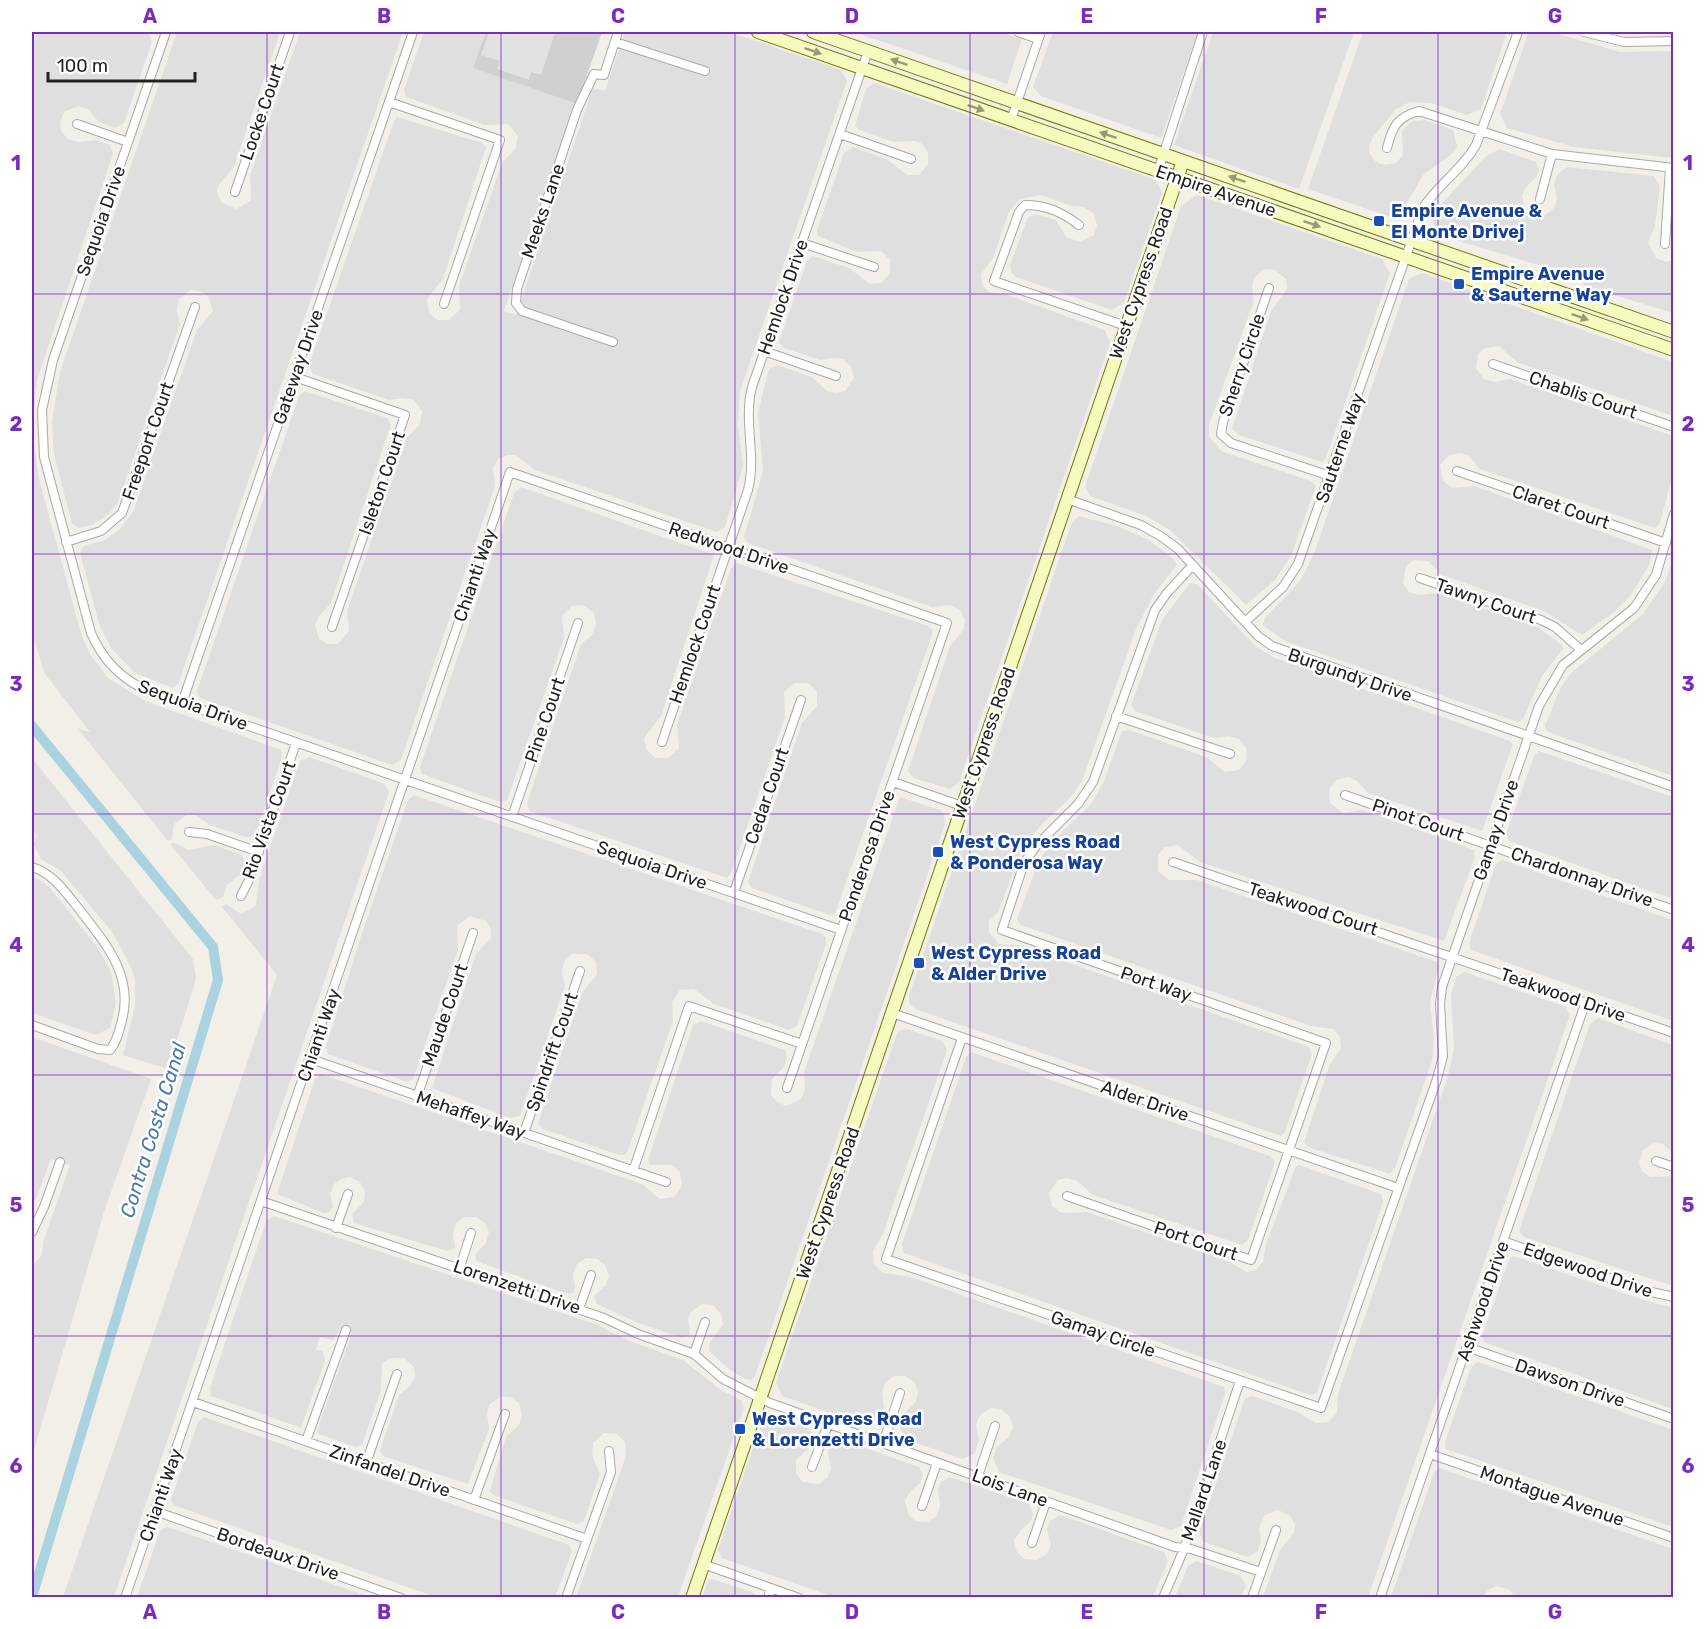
<svg xmlns="http://www.w3.org/2000/svg" width="1705" height="1629" viewBox="0 0 1705 1629" font-family="Rubik,sans-serif">
<rect width="100%" height="100%" fill="#f2efe9"/>
<!-- residential -->
<path fill="#e0dfdf" d="M37,32H144L148,33L152,42L124,123L115,128L99,122L88,109L78,106L64,112L60,122L61,131L68,139L78,142L96,140L110,145L113,154L37,380L32,428L39,479L82,637L90,654L108,678L145,701L281,750L282,757L256,832L252,837H246L210,825L196,815H187L174,824L172,839L168,841L78,729L90,732L45,674L32,634V49Z
M177,32H280L234,167L218,186L217,192L222,203L237,209L251,200L250,175L300,32H403L179,682L173,688L135,673L112,649L100,627L80,553L84,546L105,540L119,530L133,512L197,330L213,311L208,296L200,291L190,290L179,299L177,310L180,324L118,502L109,514L92,525L79,528L72,524L54,454L52,421L60,372Z
M424,32H486L474,68L577,104L504,311L516,315L593,88L605,91L625,32H730L841,70L847,81L740,391L738,425L743,466L725,527L717,532L535,470L515,455H507L498,459L493,468L495,486L401,760L392,765L203,699L198,696L197,691L299,396L305,391L387,418L391,424L331,603L319,616L315,625L319,639L328,644H338L349,631L347,611L407,438L420,424L422,411L414,400L403,398L389,400L313,374L309,365L394,121L397,117L482,143L486,147L443,279L427,299L429,313L437,320H448L460,310L459,286L502,163L516,148L518,136L508,124L485,125L406,97L404,90Z
M854,32H999L1022,39L1007,84Z
M1053,32H1198L1161,138L1041,96L1033,87Z
M1213,32H1354L1299,189L1174,145Z
M1363,32H1507L1481,109L1467,115L1431,103L1410,102L1396,109L1373,137L1369,146L1370,154L1375,161L1383,165L1396,163L1403,155L1402,130L1413,121L1425,120L1453,130L1457,146L1452,154L1423,175L1402,212L1388,216L1308,189Z
M1535,32H1552L1620,52L1673,51V158L1574,147L1507,128L1500,114L1528,34Z
M874,83L1156,180L1162,193L1124,303L1112,310L1016,277L1011,272L1010,265L1028,217L1037,214L1056,220L1066,237L1080,242L1094,235L1097,225L1094,214L1084,207L1072,206L1041,195L1020,199L1009,212L993,258L981,274L983,286L989,292L1007,295L1105,330L1110,343L959,782L950,789L913,778L908,771L950,646L964,629L965,620L960,610L950,605L932,607L748,543L744,537L763,471L758,412L769,369L777,365L812,377L827,391L835,393L845,391L854,378L851,367L843,359L834,358L820,360L784,348L779,342L807,261L813,256L849,268L870,284L881,283L890,274V260L881,251L857,252L818,236L817,230L844,153L853,147L888,160L907,175H919L928,164V152L921,143L915,141L894,142L859,130L855,126L866,89Z
M1500,149L1536,162L1539,170L1537,176L1526,187L1522,196L1525,209L1534,215H1545L1554,208L1557,199L1554,184L1558,174L1567,167L1654,176L1660,186L1655,226L1648,243L1656,258L1666,262L1673,260V313L1585,286L1581,278L1439,235L1432,219L1436,210L1486,156Z
M1197,195L1382,259L1390,273L1326,458L1322,462L1239,435L1232,429L1271,311L1287,289L1286,279L1275,270L1264,269L1254,278L1252,286L1254,301L1209,425V436L1221,451L1311,481L1316,486L1291,556L1275,580L1246,605L1170,530L1146,516L1090,496L1085,487L1181,206Z
M1422,273L1673,362V416L1517,362L1499,346L1485,348L1478,354L1476,368L1484,379L1495,382L1510,379L1673,436V474L1660,523L1655,528L1480,469L1469,456L1460,453L1449,455L1440,465L1443,481L1452,488L1474,486L1652,550L1649,565L1631,595L1613,613L1582,635L1544,611L1442,575L1428,561L1414,560L1406,566L1403,583L1409,592L1419,595L1438,593L1539,628L1562,645L1563,649L1542,676L1523,719L1518,722L1285,641L1263,625L1265,618L1300,581L1314,554L1409,279Z
M521,487L714,555L661,716L644,738L646,749L655,758H668L679,748L677,725L731,568L736,563L928,626L932,630V635L835,914L830,915L752,888L748,882L802,723L817,706V691L808,683H794L784,692L785,717L731,873L727,878L529,811L527,803L581,644L592,635L596,624L594,613L583,605L572,606L562,616L564,638L507,800L500,802L422,774L420,767L514,493Z
M1079,516L1117,526L1147,539L1174,559L1177,565L1154,594L1136,629L1082,781L1069,799L1043,823L1023,847L998,912L989,921V932L999,944L1018,945L1309,1047L1312,1054L1285,1132L1281,1136L915,1009L909,1003V996L1072,522Z
M1673,559V776L1551,733L1546,730L1545,725L1561,687L1571,673L1643,614L1665,582Z
M1190,583L1197,584L1255,646L1275,658L1510,741L1513,744L1482,831L1368,793L1357,781L1349,777L1336,780L1329,789L1330,803L1343,813L1362,810L1474,850L1475,857L1444,941L1200,862L1178,845L1165,847L1158,855V871L1169,880H1197L1437,962L1439,967L1430,1002L1434,1039L1432,1061L1395,1168L1390,1174L1308,1147L1304,1142L1330,1064L1341,1048L1340,1037L1333,1029L1311,1026L1021,925L1017,919L1039,860L1054,840L1092,803L1104,781L1122,731L1129,730L1206,757L1225,772L1239,770L1246,761L1247,749L1239,739L1229,736L1214,738L1135,711L1131,705L1162,620Z
M1539,751L1673,797V899L1509,841L1506,834L1534,756Z
M309,757L385,784L389,792L114,1597H63L277,975L222,907L226,904L241,914L256,906L259,880L300,761Z
M32,758L193,959L196,979L168,1069L123,1055L135,1006V979L131,968L113,933L60,870L41,859L34,845L36,835L32,825Z
M414,795L822,934L826,938V944L797,1026L789,1030L714,1004L694,989L680,990L672,1002L673,1021L628,1150L625,1155H619L543,1129L538,1124L582,993L597,974L596,962L587,954H572L564,962L562,972L565,986L520,1116L510,1118L432,1088L476,954L491,938V930L486,921L470,916L457,926L458,950L413,1079L408,1082L328,1054L326,1047L362,933L408,800Z
M900,797L940,810L944,814L945,824L755,1376L751,1380L745,1379L730,1370L709,1351L710,1342L723,1325L721,1314L713,1305L702,1304L691,1312L688,1318L690,1334L682,1338L638,1323L597,1304L594,1296L606,1285L609,1275L605,1265L597,1259L586,1258L577,1264L573,1274L575,1288L573,1293L567,1294L476,1261L475,1254L486,1243L489,1232L485,1223L476,1217H464L456,1223L453,1234L455,1248L447,1251L354,1223L352,1214L364,1202L365,1191L360,1182L350,1177L341,1179L334,1184L330,1194L333,1207L329,1212L324,1213L277,1194L315,1079L321,1074L642,1184L660,1199L674,1197L682,1186L680,1172L672,1165H650L648,1160L693,1025L701,1021L785,1050L787,1058L784,1067L772,1079L771,1095L777,1102L786,1106L801,1099L805,1090L804,1072Z
M173,842L188,850L214,845L242,855L246,864L241,874L227,885L223,897L216,900L170,844Z
M1502,860L1672,920L1673,1021L1471,950L1469,943L1496,864Z
M32,877L40,880L50,888L98,948L111,972L116,1002L112,1020L110,1028L96,1035L32,1013Z
M1464,972L1566,1007L1570,1015L1368,1597H1263L1280,1550L1294,1533L1295,1524L1290,1516L1278,1510L1265,1515L1259,1527L1261,1541L1258,1551L1248,1557L1204,1542L1199,1533L1245,1398L1253,1396L1297,1412L1316,1423L1328,1422L1337,1413L1338,1394L1448,1076L1454,1049L1451,995L1456,977Z
M1598,1018L1673,1045V1153L1663,1144L1654,1143L1643,1150L1639,1163L1642,1171L1650,1177L1673,1176V1286L1524,1237L1519,1231L1590,1024Z
M907,1029L942,1041L947,1050L883,1234L873,1251L874,1264L883,1273L908,1276L1224,1387L1225,1394L1181,1526L1171,1530L999,1472L993,1458L997,1447L1008,1438L1013,1428L1010,1417L1001,1409L991,1408L980,1415L976,1424L979,1440L975,1453L962,1459L905,1439L899,1425L902,1415L916,1402L918,1391L914,1382L905,1376H894L886,1382L882,1392L884,1410L881,1420L868,1426L782,1396L776,1383L896,1036L900,1030Z
M32,1037L151,1079L104,1212L32,1457V1266L42,1255L43,1242L70,1165L51,1159L36,1199L32,1201Z
M971,1052L1270,1156L1275,1162L1248,1240L1242,1245L1093,1195L1077,1181L1067,1178L1058,1180L1049,1193L1052,1206L1061,1213L1087,1212L1227,1261L1247,1272L1256,1270L1263,1262L1266,1244L1296,1166L1299,1165L1381,1194L1383,1202L1317,1393L1310,1395L904,1253L902,1244L966,1057Z
M274,1216L598,1325L627,1340L683,1360L721,1390L741,1400L744,1408L678,1597L576,1598L626,1456L625,1442L617,1434L604,1433L593,1443L592,1455L600,1474L584,1521L577,1524L493,1495L490,1491L506,1437L519,1425L522,1416L519,1403L510,1397H500L489,1405L487,1413L489,1429L468,1484L383,1456L380,1450L399,1395L410,1386L415,1377L414,1367L404,1358H390L382,1364L381,1391L362,1445L356,1447L319,1434L317,1431L352,1332L341,1328L333,1340L320,1337L316,1349L323,1352L325,1361L301,1428L211,1396L210,1388L266,1221Z
M1513,1256L1653,1303L1673,1307V1409L1484,1342L1482,1336L1509,1260Z
M1478,1362L1673,1430V1527L1446,1449L1445,1442L1471,1367Z
M204,1417L569,1545L572,1551L555,1597H436L173,1505L171,1499L198,1422Z
M776,1417L808,1428L814,1437L809,1448L796,1460V1473L802,1482L819,1484L827,1478L831,1469L828,1452L831,1445L839,1439L919,1467L923,1475L920,1483L909,1493L905,1501L908,1514L915,1521L927,1522L937,1516L940,1506L938,1489L941,1482L950,1477L1029,1504L1033,1514L1031,1521L1020,1531L1014,1541L1017,1552L1024,1559L1037,1560L1047,1554L1051,1545L1047,1529L1050,1521L1060,1515L1164,1552L1168,1561L1153,1597H834L722,1558L718,1550L761,1425Z
M1439,1468L1673,1549V1597H1515L1510,1590L1496,1586L1488,1590L1482,1597H1391L1434,1473Z
M166,1527H168L370,1597H137L160,1531Z
M1196,1561L1241,1576L1246,1586L1241,1597H1175L1188,1566Z
M712,1579L752,1592L758,1597H702L708,1581Z"/>
<!-- religious -->
<path fill="#d0d0d0" d="M486,32H602L577,104L473,68Z"/>
<!-- parking -->
<path fill="#e2e2e2" d="M489,32H555L541,75L531,72L529,80L497,69L500,61L481,55Z"/>
<g fill="none" stroke-linecap="round" stroke-linejoin="round">
<!-- canal -->
<path stroke="#aad3df" stroke-width="10" d="M32,726L213,947L218,980L32,1597"/>
<!-- street casing -->
<g stroke="#a9a9a9" stroke-width="10">
<path id="street" d="M166,32L53,360L42,410L44,457L91,633C103,661 122,680 150,692L841,930
M1018,32L1038,39
M1584,32L1624,42L1674,41
M615,42L705,71
M389,102L500,140L444,304
M1011,120L1041,32
M77,124L128,142
M840,134L911,159
M1387,148C1392,127 1397,117 1419,111L1552,154L1674,168
M1158,171L1203,32
M235,192L290,32
M1540,199L1552,154
M1079,225C1062,212 1046,205 1025,205L1019,212L994,281L1126,326
M802,243L874,267
M1665,244L1670,168
M1269,288L1223,422L1221,434L1231,443L1330,476
M613,342L522,311L516,303L517,289L577,110L594,74L604,75L618,32
M764,351L836,376
M1493,364L1674,427
M295,377L405,415L332,627
M1457,471L1666,543
M1067,499L1141,525L1162,537L1178,549L1258,636L1272,646L1674,787
M66,542L101,531L122,513L195,307
M1420,578L1541,620L1555,627L1580,649
M1245,622L1283,587L1298,564L1423,208C1438,184 1462,170 1476,145L1518,32
M182,703L413,32
M1116,716L1230,754
M662,742L748,490C757,455 743,422 752,387L868,51
M893,782L962,806
M1345,795L1674,910
M512,817L578,623
M189,832L207,834L259,852
M1173,862L1674,1033
M32,867C54,874 65,892 79,909C105,943 134,975 122,1020C119,1031 117,1042 110,1050L98,1049L32,1025
M734,892L801,700
M241,896L249,880L296,743
M892,1013L1398,1188
M962,1038L886,1259L1321,1408L1437,1079L1443,1056L1440,1004L1442,987L1539,706L1563,665L1634,608L1656,575L1674,514
M311,1059L666,1182
M417,1097L473,933
M524,1133L580,971
M1656,1161L1674,1167
M633,1171L689,1006L802,1044
M1067,1196L1251,1260L1326,1043L1002,930L1024,863L1037,845L1078,804L1093,782L1155,610L1167,593L1192,566
M261,1201L604,1318L638,1334L694,1354L723,1379L770,1403L1175,1547L1191,1549L1261,1572
M336,1228L348,1194
M32,1232L44,1207L60,1162
M1503,1241L1647,1291L1674,1297
M460,1267L471,1233
M579,1309L591,1275
M1467,1347L1674,1419
M694,1354L705,1322
M193,1402L587,1539
M306,1441L346,1330
M883,1443L900,1393
M1430,1454L1674,1538
M366,1463L397,1374
M812,1467L828,1424
M978,1476L995,1426
M474,1500L505,1414
M922,1506L937,1463
M155,1511L401,1598
M1032,1543L1046,1502
M703,1564L799,1598
M125,1598L510,472L947,623L787,1088
M566,1598L611,1472L609,1451
M768,1598L771,1588
M1163,1598L1184,1549L1240,1381
M1252,1598L1276,1530
M1380,1598L1585,1004"/>
</g>
<!-- secondary casing -->
<g stroke="#707d05" stroke-width="14">
<path id="secondary" d="M758,32L1674,350
M813,32L1674,332
M692,1598L1183,161"/>
</g>
<!-- street -->
<use href="#street" stroke="#fff" stroke-width="8"/>
<!-- secondary -->
<use href="#secondary" stroke="#f7fabf" stroke-width="12"/>
</g>
<!-- one-way arrows -->
<defs><path id="oneway-solid" d="M-6-.8H1V-3.2L6.5 0L1 3.2V.8H-6Z" transform="scale(1.5)"/></defs>
<g fill="#979978">
<use href="#oneway-solid" transform="translate(813 51) rotate(19)"/>
<use href="#oneway-solid" transform="translate(899 62) rotate(-161)"/>
<use href="#oneway-solid" transform="translate(976 108) rotate(19)"/>
<use href="#oneway-solid" transform="translate(1108 135) rotate(-161)"/>
<use href="#oneway-solid" transform="translate(1237 179) rotate(-161)"/>
<use href="#oneway-solid" transform="translate(1312 224) rotate(19)"/>
<use href="#oneway-solid" transform="translate(1580 317) rotate(19)"/>
</g>
<!-- grid -->
<path fill="none" stroke="#7b2cbf" stroke-width="1.5" stroke-opacity="0.55" d="M267,32V1598M501,32V1598M735,32V1598M970,32V1598M1204,32V1598M1438,32V1598M32,294H1674M32,554H1674M32,814H1674M32,1075H1674M32,1336H1674"/>
<!-- markers -->
<g fill="#1a4fb4" stroke="#fff" stroke-width="2">
<rect x="1373" y="215" width="12" height="12" rx="3"/>
<rect x="1453" y="278" width="12" height="12" rx="3"/>
<rect x="932" y="846" width="12" height="12" rx="3"/>
<rect x="913" y="957" width="12" height="12" rx="3"/>
<rect x="734" y="1423" width="12" height="12" rx="3"/>
</g>
<g text-anchor="middle" dominant-baseline="central" stroke-width="5" stroke-linejoin="round" paint-order="stroke">
<!-- street labels -->
<g font-size="18" fill="#222" stroke="#fff">
<text transform="translate(262 112) rotate(-71)">Locke Court</text>
<text transform="translate(1216 191) rotate(19)">Empire Avenue</text>
<text transform="translate(543 211) rotate(-71)">Meeks Lane</text>
<text transform="translate(101 221) rotate(-71)">Sequoia Drive</text>
<text transform="translate(1141 283) rotate(-71)">West Cypress Road</text>
<text transform="translate(783 297) rotate(-71)">Hemlock Drive</text>
<text transform="translate(1242 365) rotate(-71)">Sherry Circle</text>
<text transform="translate(298 367) rotate(-71)">Gateway Drive</text>
<text transform="translate(1583 395) rotate(19)">Chablis Court</text>
<text transform="translate(148 441) rotate(-71)">Freeport Court</text>
<text transform="translate(1340 448) rotate(-71)">Sauterne Way</text>
<text transform="translate(382 483) rotate(-71)">Isleton Court</text>
<text transform="translate(1561 507) rotate(19)">Claret Court</text>
<text transform="translate(729 548) rotate(19)">Redwood Drive</text>
<text transform="translate(475 575) rotate(-71)">Chianti Way</text>
<text transform="translate(1486 601) rotate(19)">Tawny Court</text>
<text transform="translate(695 644) rotate(-71)">Hemlock Court</text>
<text transform="translate(1350 675) rotate(19)">Burgundy Drive</text>
<text transform="translate(193 705) rotate(20)">Sequoia Drive</text>
<text transform="translate(545 720) rotate(-71)">Pine Court</text>
<text transform="translate(984 743) rotate(-71)">West Cypress Road</text>
<text transform="translate(767 796) rotate(-71)">Cedar Court</text>
<text transform="translate(269 820) rotate(-70)">Rio Vista Court</text>
<text transform="translate(1418 820) rotate(19)">Pinot Court</text>
<text transform="translate(1496 830) rotate(-71)">Gamay Drive</text>
<text transform="translate(867 856) rotate(-71)">Ponderosa Drive</text>
<text transform="translate(652 865) rotate(19)">Sequoia Drive</text>
<text transform="translate(1582 877) rotate(19)">Chardonnay Drive</text>
<text transform="translate(1313 909) rotate(18)">Teakwood Court</text>
<text transform="translate(1156 984) rotate(19)">Port Way</text>
<text transform="translate(1563 995) rotate(19)">Teakwood Drive</text>
<text transform="translate(445 1015) rotate(-71)">Maude Court</text>
<text transform="translate(319 1035) rotate(-71)">Chianti Way</text>
<text transform="translate(552 1052) rotate(-71)">Spindrift Court</text>
<text transform="translate(1145 1101) rotate(19)">Alder Drive</text>
<text transform="translate(471 1115) rotate(19)">Mehaffey Way</text>
<text transform="translate(828 1203) rotate(-71)">West Cypress Road</text>
<text transform="translate(1196 1241) rotate(19)">Port Court</text>
<text transform="translate(1588 1270) rotate(19)">Edgewood Drive</text>
<text transform="translate(517 1287) rotate(19)">Lorenzetti Drive</text>
<text transform="translate(1483 1301) rotate(-71)">Ashwood Drive</text>
<text transform="translate(1103 1334) rotate(19)">Gamay Circle</text>
<text transform="translate(1570 1383) rotate(19)">Dawson Drive</text>
<text transform="translate(390 1471) rotate(19)">Zinfandel Drive</text>
<text transform="translate(1010 1488) rotate(20)">Lois Lane</text>
<text transform="translate(1204 1490) rotate(-71)">Mallard Lane</text>
<text transform="translate(161 1495) rotate(-71)">Chianti Way</text>
<text transform="translate(1552 1496) rotate(19)">Montague Avenue</text>
<text transform="translate(278 1554) rotate(19)">Bordeaux Drive</text>
</g>
<!-- transit labels -->
<g font-size="18" font-weight="bold" fill="#164399" stroke="#fff" text-anchor="start">
<text x="1391" y="211">Empire Avenue &amp;<tspan x="1391" dy="21">El Monte Drivej</tspan></text>
<text x="1471" y="274">Empire Avenue<tspan x="1471" dy="21">&amp; Sauterne Way</tspan></text>
<text x="950" y="842">West Cypress Road<tspan x="950" dy="21">&amp; Ponderosa Way</tspan></text>
<text x="931" y="953">West Cypress Road<tspan x="931" dy="21">&amp; Alder Drive</tspan></text>
<text x="752" y="1419">West Cypress Road<tspan x="752" dy="21">&amp; Lorenzetti Drive</tspan></text>
</g>
<!-- water labels -->
<g font-size="20" font-style="italic" fill="#4a7aab" stroke="#fff">
<text transform="translate(153 1130) rotate(-73)">Contra Costa Canal</text>
</g>
</g>
<!-- border -->
<rect width="1705" height="1629" fill="none" stroke="#ffffff" stroke-width="66"/>
<!-- scale -->
<path d="M48 72v9h147v-9" fill="none" stroke="#222222" stroke-width="3"/>
<text x="57" y="72" font-size="18" fill="#222222" stroke="#ffffff" stroke-width="4.5" paint-order="stroke">100 m</text>
<rect x="33" y="33" width="1639" height="1563" fill="none" stroke="#7b2cbf" stroke-width="2"/>
<g font-size="20" text-anchor="middle" font-weight="bold" fill="#7b2cbf">
<text x="150" y="23">A</text>
<text x="384" y="23">B</text>
<text x="618" y="23">C</text>
<text x="852" y="23">D</text>
<text x="1087" y="23">E</text>
<text x="1321" y="23">F</text>
<text x="1555" y="23">G</text>
<text x="16" y="170">1</text>
<text x="1688" y="170">1</text>
<text x="16" y="431">2</text>
<text x="1688" y="431">2</text>
<text x="16" y="691">3</text>
<text x="1688" y="691">3</text>
<text x="16" y="952">4</text>
<text x="1688" y="952">4</text>
<text x="16" y="1212">5</text>
<text x="1688" y="1212">5</text>
<text x="16" y="1473">6</text>
<text x="1688" y="1473">6</text>
<text x="150" y="1619">A</text>
<text x="384" y="1619">B</text>
<text x="618" y="1619">C</text>
<text x="852" y="1619">D</text>
<text x="1087" y="1619">E</text>
<text x="1321" y="1619">F</text>
<text x="1555" y="1619">G</text>
</g>
</svg>
